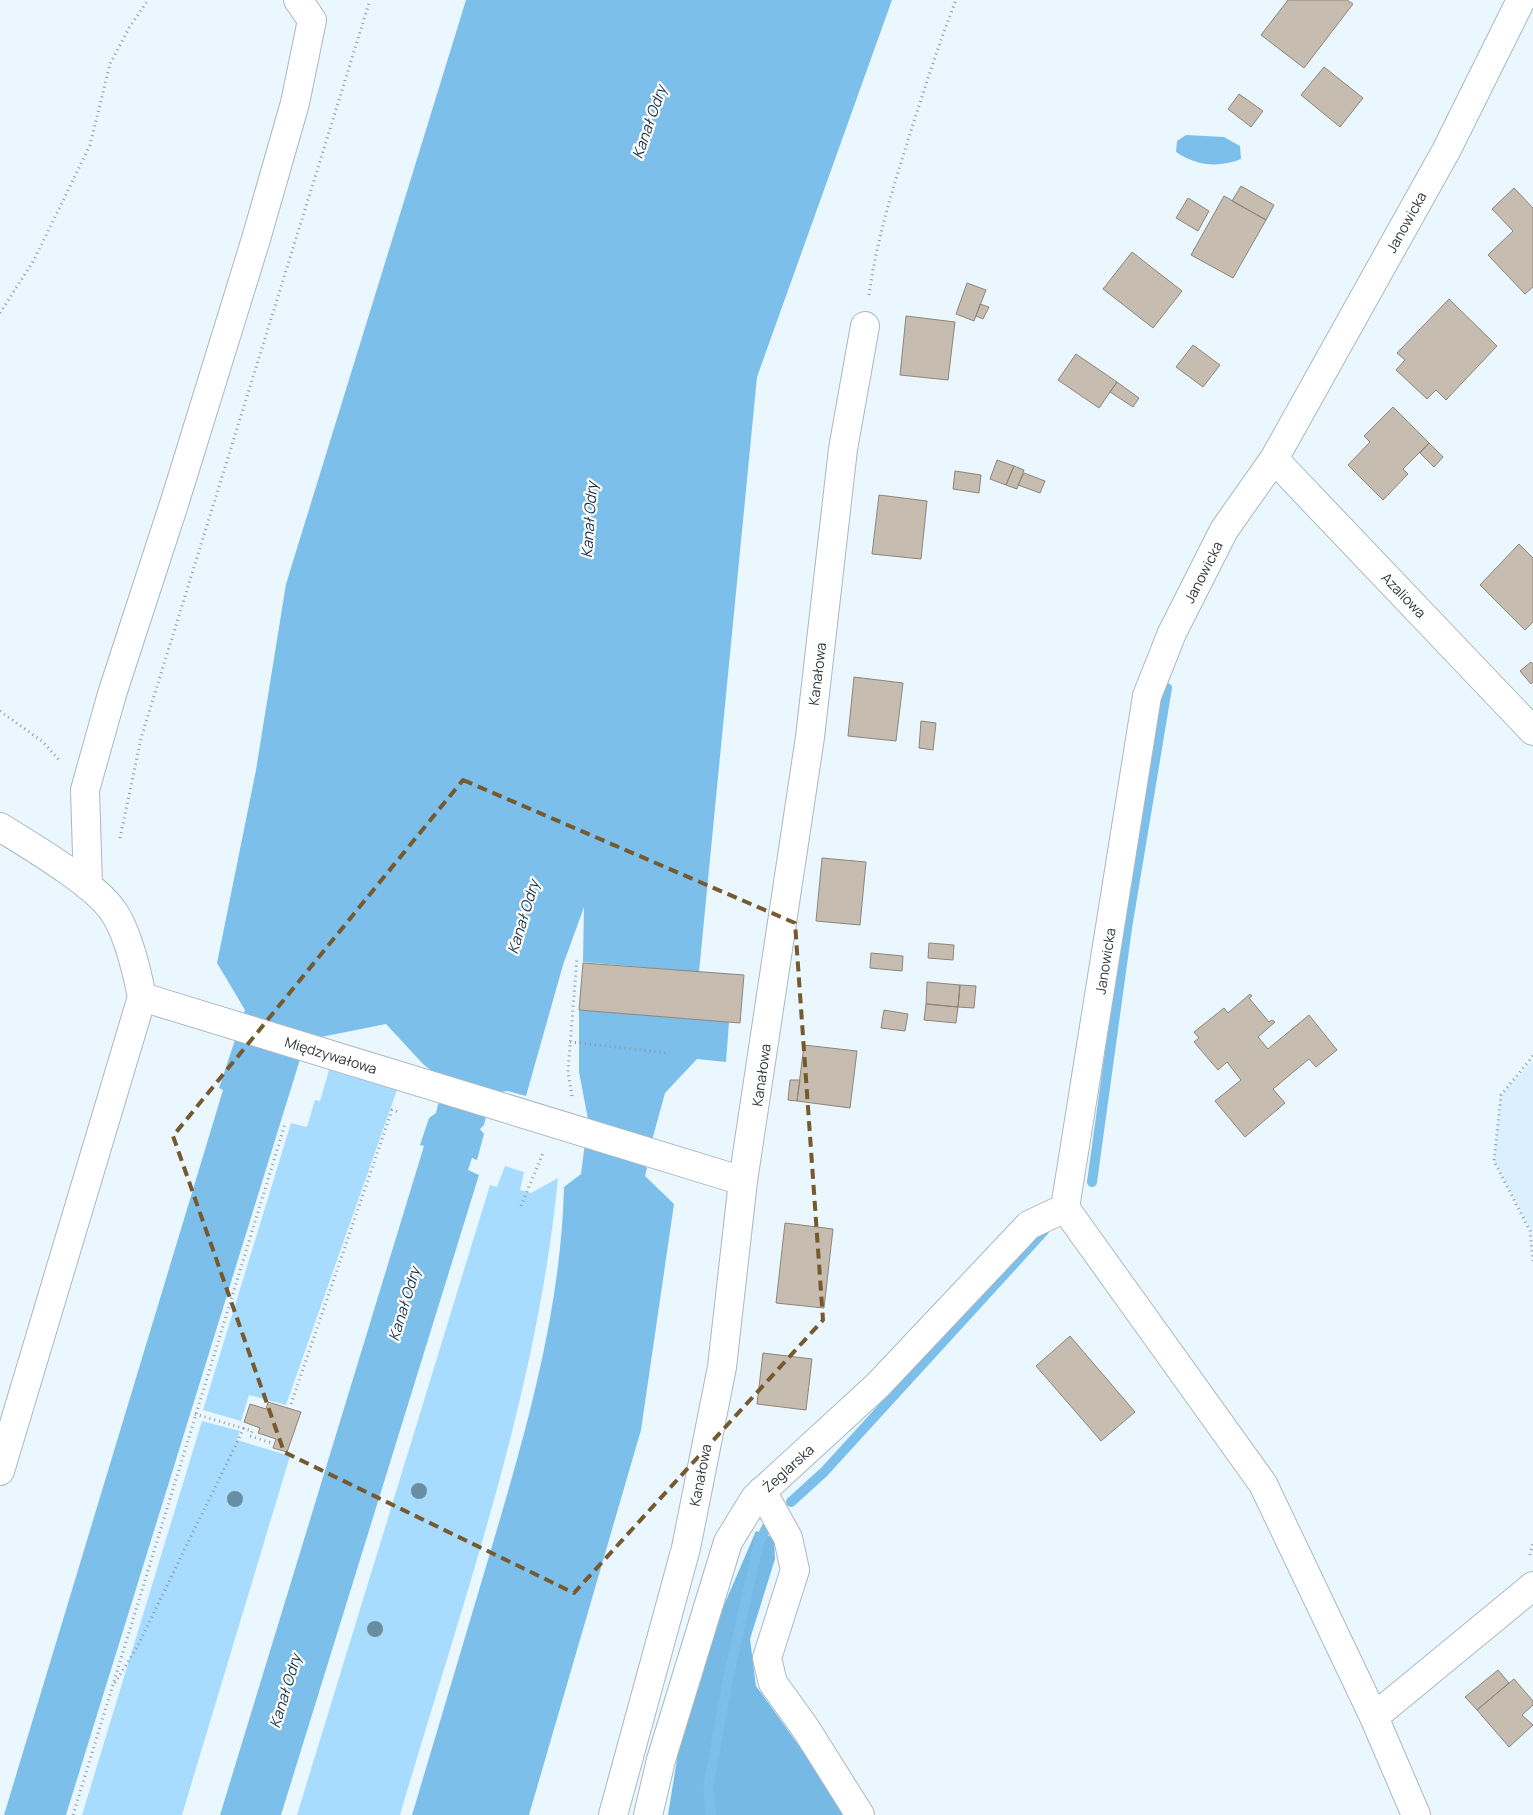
<svg xmlns="http://www.w3.org/2000/svg" width="1533" height="1815" viewBox="0 0 1533 1815" font-family="Manrope,sans-serif">
<rect width="100%" height="100%" fill="#ebf7ff"/>
<!-- built -->
<path fill="#daf0ff" d="M1533,1061V1234L1494,1161L1501,1095Z"/>
<!-- green -->
<path fill="#a7dcff" d="M329,1070L397,1090L286,1405L249,1395L241,1421L203,1410L291,1123L307,1127L315,1100L320,1101Z
M505,1166L524,1172L520,1190L531,1193L558,1178C537,1396 461,1606 400,1815H297L490,1185L497,1187Z
M202,1421L240,1431L237,1440L290,1456L182,1815H82Z"/>
<!-- forest -->
<path fill="#76b9e4" d="M756,1531L774,1538L775,1559L750,1639L756,1686L828,1786L845,1815H668L682,1728L705,1649Z"/>
<!-- water -->
<path fill="#7cbfea" d="M466,0H892L757,377L699,972L583,962L584,907L563,965L526,1096L508,1091L492,1093L484,1125L480,1129L484,1134L477,1160L472,1158L468,1170L479,1175L281,1815H220L424,1146L420,1145L429,1118L436,1113L444,1080L424,1065L386,1024L306,1040L66,1815H4L223,1090L219,1088L245,1010L217,963L256,770L286,584Z
M1186,135L1224,137L1240,146L1241,159C1219,168 1196,166 1176,152L1177,141Z
M579,1010L729,1022L726,1062L697,1059L665,1093L645,1166L647,1168L645,1176L674,1204L641,1430L529,1815H412C438,1728 464,1641 490,1553C525,1435 561,1312 564,1187L581,1174L588,1119L579,1072Z"/>
<g fill="none" stroke-linecap="round" stroke-linejoin="round">
<!-- stream -->
<path stroke="#7cbfea" stroke-width="10" d="M1092,1182L1127,928L1167,688
M791,1502L824,1472L1044,1231
M711,1815L708,1788L728,1679L759,1542L769,1523"/>
</g>
<!-- building -->
<path fill="#c6bcaf" stroke="#8e8579" d="M1288,0H1347L1353,4L1304,68L1261,35Z
M1324,67L1363,98L1340,127L1301,95Z
M1239,94L1263,111L1251,127L1228,109Z
M1241,186L1274,205L1266,220L1232,201Z
M1514,188L1533,208V287L1525,294L1488,255L1513,231L1492,209Z
M1224,196L1266,220L1233,278L1191,255Z
M1188,198L1209,211L1198,231L1176,218Z
M1132,252L1182,291L1153,328L1103,289Z
M967,283L986,290L974,321L956,314Z
M1449,299L1497,346L1446,400L1436,390L1427,399L1396,370L1405,360L1397,353Z
M980,304L989,307L983,319L976,316Z
M906,316L955,322L948,380L900,375Z
M1193,345L1220,365L1203,387L1176,367Z
M1076,354L1117,382L1099,408L1058,380Z
M1117,382L1139,398L1133,407L1110,392Z
M1393,407L1429,443L1403,469L1408,474L1383,500L1348,465L1370,442L1364,436Z
M1429,443L1443,457L1434,467L1420,453Z
M997,460L1014,466L1006,485L990,479Z
M1014,466L1024,470L1017,489L1006,485Z
M955,471L981,475L979,493L953,489Z
M1024,473L1045,481L1040,493L1018,485Z
M879,495L927,501L921,559L872,554Z
M1519,544L1533,558V622L1525,630L1480,585Z
M1531,662L1533,664V682L1531,684L1520,671Z
M854,677L903,683L896,741L848,736Z
M921,721L936,723L933,750L919,748Z
M822,858L866,862L860,925L816,921Z
M929,943L954,945L953,960L928,958Z
M871,953L903,956L902,971L870,968Z
M583,963L744,975L740,1023L579,1010Z
M927,982L960,985L958,1007L926,1004Z
M960,985L976,986L974,1008L958,1007Z
M1250,994L1252,996L1249,998L1269,1022L1272,1020L1275,1022L1258,1037L1268,1049L1309,1015L1337,1050L1316,1067L1309,1059L1273,1089L1285,1103L1245,1137L1215,1101L1241,1080L1227,1062L1218,1070L1194,1042L1199,1038L1194,1032L1224,1008L1228,1013Z
M926,1004L958,1007L956,1023L924,1020Z
M884,1010L908,1014L905,1031L881,1028Z
M804,1045L857,1051L850,1108L797,1101Z
M790,1080H800L797,1101L788,1100Z
M785,1223L833,1229L824,1308L776,1303Z
M1070,1336L1135,1412L1101,1441L1036,1366Z
M763,1353L812,1359L806,1410L757,1404Z
M268,1402L301,1412L287,1452L273,1448L276,1439L258,1433L260,1428L244,1422L250,1404L266,1409Z
M1498,1670L1509,1683L1477,1710L1465,1697Z
M1514,1679L1533,1701V1705L1522,1715L1533,1725L1509,1747L1477,1710Z"/>
<g fill="none" stroke-linecap="round" stroke-linejoin="round">
<!-- minor casing -->
<g stroke="#aab8c1" stroke-width="30">
<path id="minor" d="M1274,459L1533,731
M0,827C29,845 95,884 113,911C128,932 137,972 142,997L0,1471
M88,886L85,790L112,694L175,501L256,239L295,103L312,20L298,0
M142,997L743,1181
M1065,1208L1147,696L1172,633L1224,530L1274,459L1446,151L1521,0
M1065,1208L1263,1484L1374,1717L1416,1815
M762,1491L788,1538L795,1570L767,1658L773,1683L806,1729L860,1815
M1374,1717L1533,1586
M613,1815L686,1548L722,1367L743,1181L810,737L843,449L865,326
M648,1815L661,1760L728,1542L755,1498L878,1385L1029,1225L1065,1208"/>
</g>
<!-- path -->
<path stroke="#8f989e" stroke-width="3" stroke-dasharray="1 4" stroke-linecap="butt" d="M869,295C876,243 892,191 908,140C923,93 938,46 956,0
M0,313L34,260L90,145L110,64L129,28L148,0
M0,711L43,742L60,761
M120,838L141,738L370,0
M570,1042L669,1053
M1533,1056L1501,1095L1494,1161L1530,1231L1533,1261
M572,1096L568,1072L577,958
M521,1206L543,1153
M291,1404L392,1110L399,1112
M195,1414L252,1431L250,1436L272,1443
M1530,1555L1533,1543
M115,1683L137,1647L244,1428
M73,1815L285,1124"/>
<!-- minor -->
<use href="#minor" stroke="#fff" stroke-width="28"/>
</g>
<!-- trees -->
<g fill="#6a8ea1">
<circle cx="419" cy="1491" r="8"/>
<circle cx="235" cy="1499" r="8"/>
<circle cx="375" cy="1629" r="8"/>
</g>
<!-- marked area -->
<path fill="none" stroke="#77592e" stroke-width="4" stroke-dasharray="10 6" stroke-linejoin="round" d="M463,780L795,923L823,1320L574,1593L284,1452L173,1136Z"/>
<g text-anchor="middle" dominant-baseline="central" stroke-width="4.5" stroke-linejoin="round" paint-order="stroke">
<!-- street labels -->
<g font-size="14" fill="#31373b" stroke="#fff">
<text transform="translate(1406 222) rotate(-61)">Janowicka</text>
<text transform="translate(1203 572) rotate(-63)">Janowicka</text>
<text transform="translate(1404 595) rotate(46)">Azaliowa</text>
<text transform="translate(817 674) rotate(-83)">Kanałowa</text>
<text transform="translate(1105 961) rotate(-81)">Janowicka</text>
<text transform="translate(331 1055) rotate(17)">Międzywałowa</text>
<text transform="translate(761 1075) rotate(-82)">Kanałowa</text>
<text transform="translate(788 1468) rotate(-42)">Żeglarska</text>
<text transform="translate(700 1475) rotate(-79)">Kanałowa</text>
</g>
<!-- water labels -->
<g font-size="15" font-style="italic" fill="#123143" stroke="#fff">
<text transform="translate(649 122) rotate(-71)">Kanał Odry</text>
<text transform="translate(589 520) rotate(-86)">Kanał Odry</text>
<text transform="translate(523 917) rotate(-73)">Kanał Odry</text>
<text transform="translate(404 1304) rotate(-73)">Kanał Odry</text>
<text transform="translate(285 1691) rotate(-73)">Kanał Odry</text>
</g>
</g>
</svg>
